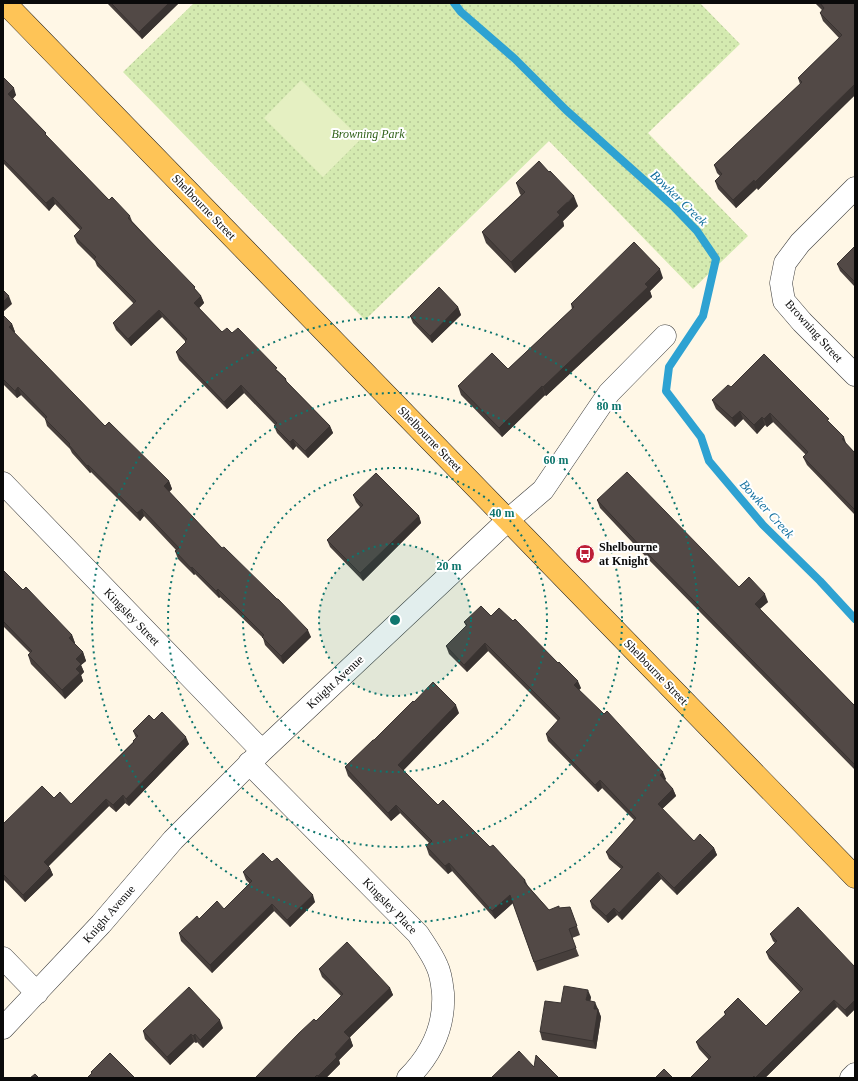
<svg xmlns="http://www.w3.org/2000/svg" width="858" height="1081" viewBox="0 0 858 1081" font-family="'Times New Roman',serif">
<defs>
<pattern id="grass-dots" width="8" height="8" patternUnits="userSpaceOnUse"><rect width="8" height="8" fill="#d4eab0"/><path d="M2 2h.1M6 6h.1" fill="none" stroke="#b5c796" stroke-width="1.8" stroke-linecap="round"/></pattern>
</defs>
<rect width="100%" height="100%" fill="#fff7e6"/>
<!-- grass -->
<path fill="url(#grass-dots)" d="M194,3H700L740,44L648,133L748,236L693,289L549,141L365,320L123,72Z"/>
<!-- pitch -->
<path fill="#e5f0c2" d="M301,80L361,139L323,177L264,118Z"/>
<g fill="none" stroke-linecap="round" stroke-linejoin="round">
<!-- stream -->
<path stroke="#2ea2d2" stroke-width="8" d="M454,3L461,12L515,59L566,110L673,206L697,231L716,259L703,316L669,367L666,391L701,437L709,461L763,525L820,581L855,619"/>
<!-- minor casing -->
<g stroke="#3d3d3d" stroke-width="23">
<path id="minor" d="M855,188L800,243L785,263L781,283L784,301L802,322L855,375
M3,483L262,751
M249,763L418,934C425,945 432,954 437,966C441,974 442,984 443,993C445,1027 432,1054 408,1078
M3,958L37,993
M3,1028L101,924L173,840L262,751L508,520L543,490L609,393L665,336
M851,1078L855,1074"/>
</g>
<!-- major casing -->
<g stroke="#1b1b1b" stroke-width="23">
<path id="major" d="M5,3L855,877"/>
</g>
<!-- minor -->
<use href="#minor" stroke="#fff" stroke-width="22"/>
<!-- major -->
<use href="#major" stroke="#fec457" stroke-width="22"/>
</g>
<!-- wall -->
<path fill="#473f3c" d="M107,3H179L142,39Z
M815,3H855V95L758,190L757,188L736,208L718,189L715,181L720,176L717,173L714,165L800,84L798,78L839,38L823,21L820,13L822,10Z
M3,77L16,95L13,99L46,133V136L109,200L130,216L132,221L201,296L204,303L199,308L222,332L232,333L278,371L286,379L287,382L330,426L333,433L308,458L296,446L293,450L277,433L274,426L275,425L244,393L227,409L179,360L176,352L185,343V341L162,317L131,346L116,330L113,323L134,304L97,266L95,261L77,243L74,236L80,230L55,204L49,211L3,163Z
M516,183L578,206L563,221L564,226L515,273L486,243L482,232L521,195L520,194Z
M855,246V287L840,271L837,264Z
M663,278L650,291L652,297L546,396L545,395L502,437L461,395L458,386L508,369L572,309L571,304Z
M458,307L461,315L432,343L413,323L410,316Z
M3,315L12,324L15,332L14,333L105,426L169,481L172,489L169,492L222,548L311,637L283,664L265,645L263,638L233,609L220,597L219,598L195,574L194,575L178,559L175,551L176,550L144,516L140,521L91,472L90,473L72,453L70,449L47,426L45,419L21,395L17,398L3,384Z
M731,387L830,424L846,444L855,453V515L807,465L803,457L806,455L773,422L767,427L765,425L757,434L743,419L735,427L716,409L712,400Z
M353,495L419,516L421,523L363,581L330,547L327,540L360,507L356,502Z
M597,500L739,587L768,602L760,609L855,706V770L647,558L600,508Z
M3,570L23,590L72,635L75,643L74,644L83,652L86,661L81,665L84,672L81,675L83,681L65,699L31,664L28,655L30,653L3,626Z
M491,616L581,688L579,690L666,779L665,780L673,789L676,796L662,809L694,841L714,848L717,855L677,895L661,879L622,920L617,915L608,923L592,908L590,901L621,869L609,859L606,852L634,820L602,788L598,792L548,741L546,734L558,721L488,651L467,672L449,654L446,646L466,626L464,622Z
M414,702L459,713L403,770L438,805L490,847L525,880L528,886L549,910L559,908L570,907L580,935L572,938L579,956L537,971L513,903L495,919L452,871L448,874L429,855L426,846L429,843L400,813L391,821L348,776L345,767L374,740Z
M154,720L189,744L129,806L125,803L116,812L109,806L48,866L50,868L53,875L25,902L3,879V824L54,798L71,804L133,742V741L136,738L133,731Z
M272,862L315,902L290,927L274,911L212,973L181,941L179,933L199,919L224,909L250,884L246,880L243,872Z
M770,934L855,1009L847,1017L837,1007L765,1078H690L709,1060L699,1049L696,1042L725,1015L724,1012L766,1026L800,992L769,959L766,952L775,943L773,941Z
M319,969L390,988L393,995L350,1037L353,1046L339,1060L340,1064L326,1078H255L316,1021L341,996L322,977Z
M591,997L590,1001L598,1009L601,1017L596,1049L542,1040L540,1032L561,1003Z
M223,1028L203,1048L197,1042L196,1043L194,1042L170,1065L145,1039L143,1031Z"/>
<!-- shaded-wall -->
<path fill="#393331" d="M169,3H179L142,39L139,32Z
M855,84V95L758,190L755,182Z
M14,88L16,95L10,101L8,94Z
M754,180L757,188L736,208L733,200Z
M574,196L578,206L563,221L564,226L515,273L511,262L557,212Z
M53,197L55,204L49,211L46,203Z
M660,269L663,278L650,291L652,297L546,396L543,387Z
M9,296L12,304L3,312V302Z
M201,296L204,303L197,310L194,303Z
M458,307L461,315L432,343L430,336Z
M159,310L162,317L131,346L128,339Z
M12,324L15,332L11,335L9,327Z
M241,385L244,393L227,409L224,402Z
M542,386L545,395L502,437L499,428Z
M18,387L21,395L17,398L15,391Z
M740,411L743,419L735,427L732,418Z
M770,413L773,422L767,427L764,419Z
M762,417L765,425L757,434L754,425Z
M330,426L333,433L308,458L305,451Z
M844,437L847,446L842,439Z
M293,439L296,446L293,450L290,442Z
M88,465L91,472L90,473L87,466Z
M169,481L172,489L167,494L164,486Z
M142,509L144,516L140,521L137,513Z
M419,516L421,523L363,581L360,573Z
M192,567L195,574L194,575L191,568Z
M218,589L220,597L219,598L216,591Z
M765,594L768,602L757,611L755,604Z
M308,630L311,637L283,664L281,656Z
M72,635L75,643L72,646L69,638Z
M485,643L488,651L467,672L464,665Z
M83,652L86,661L81,665L84,672L81,675L83,681L65,699L62,690L76,659Z
M578,681L581,688L577,692L574,685Z
M456,705L459,713L401,773L398,765Z
M186,737L189,744L129,806L126,799Z
M663,772L666,779L662,782L660,775Z
M600,780L602,788L598,792L595,785Z
M673,789L676,796L660,811L658,804Z
M123,795L125,803L116,812L113,805Z
M106,799L109,806L46,869L44,862Z
M396,805L400,813L391,821L388,813Z
M714,848L717,855L677,895L674,888Z
M449,863L452,871L448,874L445,866Z
M50,868L53,875L25,902L23,895Z
M658,872L661,879L622,920L619,913Z
M313,895L315,902L290,927L287,920Z
M510,895L513,903L495,919L492,911Z
M272,904L274,911L212,973L210,965Z
M614,908L617,915L608,923L606,916Z
M390,988L393,995L347,1040L344,1032Z
M588,990L591,997L589,1008L586,1000Z
M834,1000L837,1007L765,1078H755Z
M855,1000V1009L847,1017L845,1010Z
M595,1002L598,1009H594Z
M598,1009L601,1017L596,1049L593,1041Z
M220,1020L223,1028L203,1048L200,1040Z
M191,1034L194,1042L170,1065L167,1057Z
M195,1034L197,1042L196,1043L193,1036Z
M350,1038L353,1046L339,1060L340,1064L326,1078H318V1076L335,1054Z"/>
<!-- building -->
<path fill="#524946" stroke="#393331" d="M111,3H169L139,32Z
M820,3H855V84L755,182L754,180L733,200L715,181L722,174L714,165L802,82L798,78L842,35L820,13L824,8Z
M3,77L14,88L8,94L46,133L45,134L109,200L112,197L130,216L128,218L195,287L194,288L201,296L194,303L222,332L227,328L232,333L238,328L277,368L275,369L286,379L285,380L330,426L305,451L293,439L290,442L274,426L277,423L241,385L224,402L176,352L186,342L185,341L187,339L159,310L128,339L113,323L136,301L94,259L96,257L74,236L82,228L53,197L46,203L3,159Z
M539,161L549,172L550,171L574,196L557,212L560,215L511,262L482,232L525,192L516,183Z
M634,242L660,269L645,284L648,287L543,387L542,386L499,428L458,386L492,353L508,369L574,307L571,304Z
M855,246V282L837,264Z
M439,287L458,307L430,336L410,316Z
M3,290L9,296L3,302Z
M3,315L12,324L9,327L105,426L109,422L169,481L164,486L222,548L224,547L277,599H278L308,630L281,656L262,637L264,635L218,589L216,591L192,567L191,568L175,551L179,548L142,509L137,513L88,465L87,466L69,445L70,444L45,419L47,417L18,387L15,391L3,379Z
M764,354L829,419L827,420L844,437L842,439L855,453V510L803,457L808,452L770,413L764,419L762,417L754,425L740,411L732,418L712,400L728,385L731,387Z
M627,472L739,587L749,577L765,594L755,604L855,706V765L644,550L597,500Z
M376,473L419,516L360,573L327,540L363,505L353,495Z
M3,570L23,590L26,587L72,635L69,638L83,652L76,659L81,664L76,669L80,673L62,690L28,655L32,651L3,621Z
M481,606L491,616L499,608L513,621L515,619L558,663L559,662L578,681L574,685L604,714L607,711L663,772L660,775L673,789L658,804L694,841L700,834L714,848L674,888L658,872L619,913L614,908L606,916L590,901L623,867L606,852L636,818L600,780L595,785L546,734L560,718L485,643L464,665L446,646L467,625L464,622Z
M433,682L456,705L398,765L438,805L443,800L490,847L493,845L525,880L524,882L549,910L559,906V908L570,907L577,926L569,929L576,948L534,962L510,895L492,911L449,863L445,866L426,846L432,841L396,805L388,813L345,767L373,740H374L413,701L414,702Z
M162,712L186,737L126,799L123,795L113,805L106,799L44,862L50,868L23,895L3,874V824L42,786L54,798L60,792L71,804L134,742L133,741L138,736L133,731L149,715L154,720Z
M263,853L272,862L277,858L313,895L287,920L272,904L210,965L179,933L197,916L199,919L217,901L224,909L252,881L243,872Z
M798,907L855,967V1000L845,1010L834,1000L755,1078L754,1076L752,1078H690L711,1057L696,1042L726,1014L724,1012L738,998L766,1026L803,989L766,952L777,941L770,934Z
M347,942L390,988L344,1032L350,1038L335,1054L337,1057L318,1076L317,1075L314,1078H255L299,1033L314,1019L316,1021L343,994L319,969Z
M564,986L588,990L586,1000L595,1002L594,1009H598L593,1041L540,1032L545,1001L561,1003Z
M189,987L220,1020L200,1040L195,1034L193,1036L191,1034L167,1057L143,1031Z
M519,1051L534,1067L536,1055L559,1078H491Z
M110,1053L135,1078H87L92,1073L91,1072Z
M664,1069L673,1078H655Z
M35,1074L39,1078H30Z"/>
<!-- distance rings -->
<circle cx="395" cy="620" r="76" fill="#0f766e" fill-opacity=".12"/>
<g fill="none" stroke="#0f766e" stroke-width="2" stroke-dasharray="2 4">
<circle cx="395" cy="620" r="76"/>
<circle cx="395" cy="620" r="152"/>
<circle cx="395" cy="620" r="227"/>
<circle cx="395" cy="620" r="303"/>
</g>
<!-- icons -->
<defs>
<g id="bus-disc" transform="scale(1)"><circle r="9.5" fill="#bd1e37" stroke="#fff"/><path d="M-5-6H5V4H4V6H2V4H-2V6H-4V4H-5ZM-3.5-4V0h7V-4ZM-3.5 1.2v1.5H-2V1.2ZM2 1.2v1.5H3.5V1.2Z" fill="#fff"/></g>
</defs>
<g fill-rule="evenodd">
<use href="#bus-disc" x="585" y="554"/>
</g>
<g text-anchor="middle" dominant-baseline="central" stroke-width="4" stroke-linejoin="round" paint-order="stroke">
<!-- park labels -->
<g font-size="12" font-style="italic" fill="#306219" stroke="#fff">
<text x="368" y="134">Browning Park</text>
</g>
<!-- street labels -->
<g font-size="12" fill="#0a0a0a" stroke="#fff">
<text transform="translate(204 207) rotate(46)">Shelbourne Street</text>
<text transform="translate(814 331) rotate(48)">Browning Street</text>
<text transform="translate(430 439) rotate(46)">Shelbourne Street</text>
<text transform="translate(132 617) rotate(46)">Kingsley Street</text>
<text transform="translate(656 672) rotate(46)">Shelbourne Street</text>
<text transform="translate(335 682) rotate(-43)">Knight Avenue</text>
<text transform="translate(390 906) rotate(46)">Kingsley Place</text>
<text transform="translate(109 914) rotate(-49)">Knight Avenue</text>
</g>
<!-- poi labels -->
<g font-size="12" font-weight="bold" fill="#0a0a0a" stroke="#fff" text-anchor="start">
<text x="599" y="547">Shelbourne<tspan x="599" dy="14">at Knight</tspan></text>
</g>
<!-- water labels -->
<g font-size="13" font-style="italic" fill="#106f9e" stroke="#fff">
<text transform="translate(679 198) rotate(44)">Bowker Creek</text>
<text transform="translate(767 509) rotate(48)">Bowker Creek</text>
</g>
</g>
<circle cx="395" cy="620" r="6" fill="#0f766e" stroke="#fff" stroke-width="2"/>
<g font-size="12" text-anchor="middle" font-weight="bold" fill="#0f766e" stroke="#fff" stroke-width="4" stroke-linejoin="round" paint-order="stroke">
<text x="609" y="410">80 m</text>
<text x="556" y="464">60 m</text>
<text x="502" y="517">40 m</text>
<text x="449" y="570">20 m</text>
</g>
<!-- border -->
<rect width="858" height="1081" fill="none" stroke="#0a0a0a" stroke-width="8"/>
</svg>
